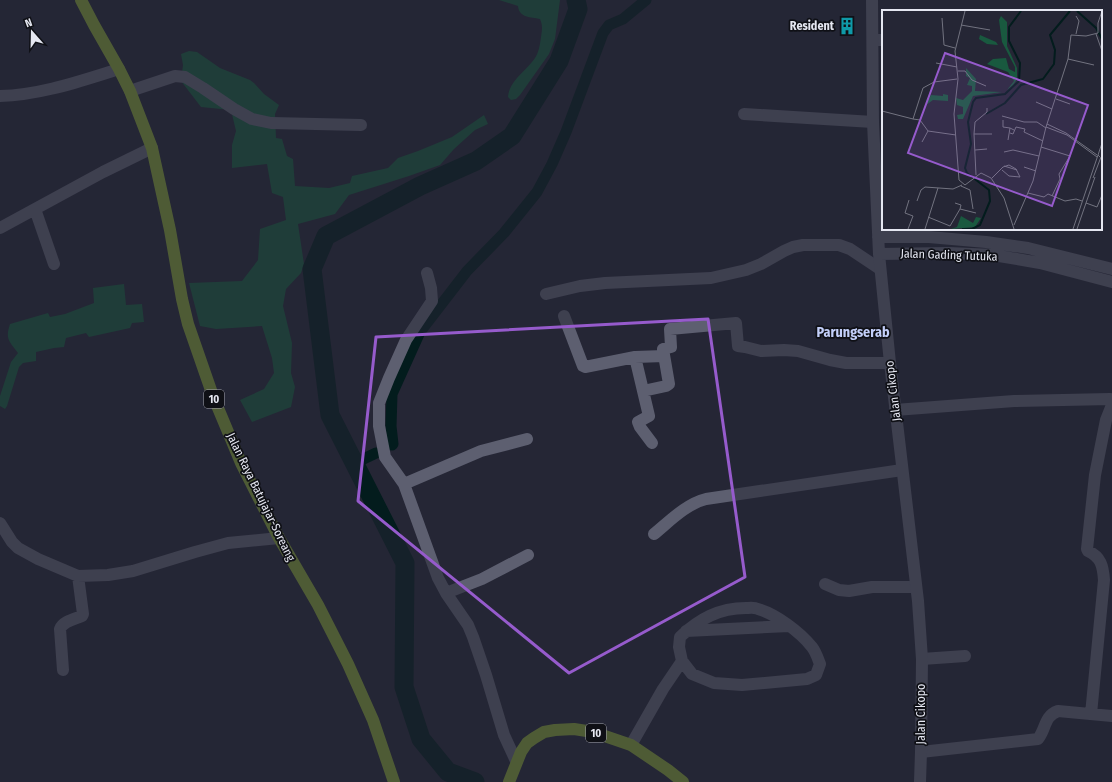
<svg xmlns="http://www.w3.org/2000/svg" width="1112" height="782" viewBox="0 0 1112 782" font-family="'Fira Sans Condensed',sans-serif">
<rect width="100%" height="100%" fill="#252635"/>
<!-- green -->
<path fill="#19593f" d="M499,0H560L555,39L549,54L520,95L516,99L511,100L508,97C509,81 527,70 535,58C539,52 540,44 541,37C542,30 543,26 540,19C531,17 519,18 518,6Z
M189,51L197,52L220,68L250,80L254,83L264,94L279,105L275,114L276,138L282,139L287,156L293,159L295,186L329,188L350,183L352,176L388,168L398,158L418,151L452,137L484,115L488,124L475,130L454,149L440,165L409,176L349,195L335,214L298,224L304,264L301,273L286,289L283,306L292,343L291,373L295,387L291,407L252,422L240,400L264,389L274,373L272,358L262,326L216,329L200,326L189,283L242,281L258,260L260,229L286,220L283,197L272,193L267,164L232,168V145L236,131L231,110L201,107L181,81L183,65L181,54Z
M124,284L126,305L142,304L144,322L132,323L130,328L89,337L86,333L66,338L64,347L54,348L36,352V361L23,363L19,367L7,406L5,409L0,406V396L11,362L18,353C9,341 5,339 10,324L48,313L50,317L65,314L94,303L93,288Z"/>
<g fill="none" stroke-linecap="round" stroke-linejoin="round">
<!-- canal -->
<path stroke="#031c1d" stroke-width="11" d="M392,445L393,444L391,426L392,394L420,332L467,271L504,233L537,192L552,164L566,132L603,33L609,25L623,19L646,0
M355,463L376,453"/>
<!-- river -->
<path stroke="#031c1d" stroke-width="19" d="M475,782L448,772L421,739L404,687L405,563L330,415L312,269L326,236L420,186L476,161L512,136L559,61L578,9L576,0"/>
<!-- minor -->
<path stroke="#5d5f70" stroke-width="12" d="M873,40H883
M130,91L175,76L185,77L203,88L234,109L252,119L271,123L361,125
M0,96C41,95 80,81 119,69
M744,114L873,122
M35,209L54,264
M0,228L103,172L152,148
M546,294L580,286L605,283L711,278L746,270L761,264L784,251L793,247L803,245H839L850,249L880,269
M564,316L583,366L585,367L635,357
M643,391L666,386L669,384L663,349L671,347L670,329L736,323L738,346L745,347L761,351L784,350L798,351L830,360L846,363H890
M895,410L1014,401L1110,399L1112,401
M652,443L640,427L638,422L649,416L635,357L664,356
M404,484L385,457L379,426V403L389,378L406,340L432,301L431,288L427,273
M0,523L12,542L18,548L38,559L78,576L108,575L133,571L195,552L228,543L279,538
M654,534C670,521 686,504 706,499L902,470
M825,584L839,590L849,591L872,587H916
M446,593L482,579L528,555
M686,631L789,626
M922,659L965,656
M63,670L60,629C63,621 75,619 82,616L83,614L78,576
M1091,714L1104,580C1103,566 1101,557 1088,551L1087,549L1095,475L1106,420L1112,405
M631,745L663,689L682,661L679,647L680,637C699,619 719,608 746,608C749,608 754,607 758,609C776,614 800,632 812,647C816,652 818,659 820,664L816,675L807,679L742,685L714,683L692,674L682,661
M921,752L1038,739C1046,729 1044,716 1058,711L1112,716
M516,761L504,735L486,675L473,637L468,625L446,593L438,578L404,484L481,451L527,439"/>
<!-- tertiary -->
<path stroke="#5d5f70" stroke-width="12" d="M872,0L873,122L879,254L890,363L918,601L922,659L921,752L920,782
M878,237H929L986,242L1028,248L1112,269
M879,254L949,253L993,255L1040,263L1112,282"/>
<!-- trunk -->
<path stroke="#829c36" stroke-width="12" d="M81,0L94,25L119,69L130,91L152,148L170,230L182,299L188,324L213,396L241,463L279,538L318,605L348,664L373,720L394,782
M509,782L521,752L527,743L534,738L544,732L555,730L574,729L593,732L631,745L668,770L683,782"/>
</g>
<!-- marked area -->
<path d="M0 0H1112V782H0ZM708,319L745,577L569,673L358,501L376,337Z" fill="#252635" fill-opacity=".55" fill-rule="evenodd"/>
<path fill="none" stroke="#965bcc" stroke-width="3" stroke-linejoin="round" d="M708,319L745,577L569,673L358,501L376,337Z"/>
<!-- icons -->
<defs>
<g id="building-bare" transform="scale(1.38)"><path d="M-4-6H4V6H1V3H-1V6H-4ZM-2.5-4.3h1.7v1.8h-1.7ZM.8-4.3h1.7v1.8H.8ZM-2.5-1h1.7V.8h-1.7ZM.8-1h1.7V.8H.8Z" fill="#0f9aa8" stroke="#0f1016" stroke-width="2.5" paint-order="stroke"/></g>
</defs>
<g fill-rule="evenodd">
<use href="#building-bare" x="847" y="26"/>
</g>
<g text-anchor="middle" dominant-baseline="central" stroke-width="3.5" stroke-linejoin="round" paint-order="stroke">
<!-- shield labels -->
<g fill="#0f1016" stroke="#a5a6af" stroke-width="1">
<rect x="204" y="390" width="20" height="18" rx="3"/>
<rect x="586" y="724" width="20" height="18" rx="3"/>
</g>
<g font-size="11" font-weight="bold" fill="#e5e7f1">
<text x="214" y="399">10</text>
<text x="596" y="733">10</text>
</g>
<!-- poi labels -->
<g font-size="12" font-weight="bold" fill="#e5e7f1" stroke="#0f1016" text-anchor="end">
<text x="834" y="26">Resident</text>
</g>
<!-- street labels -->
<g font-size="12" fill="#e5e7f1" stroke="#0f1016">
<text transform="translate(949 255) rotate(2)">Jalan Gading Tutuka</text>
<text transform="translate(893 391) rotate(-97)">Jalan Cikopo</text>
<text transform="translate(261 497) rotate(64)">Jalan Raya Batujajar-Soreang</text>
<text transform="translate(921 714) rotate(-90)">Jalan Cikopo</text>
</g>
<!-- quarter labels -->
<g font-size="14" font-weight="bold" fill="#c3cff9" stroke="#0f1016">
<text x="853" y="332">Parungserab</text>
</g>
</g>
<!-- overview -->
<g transform="translate(882 10)">
<rect width="220" height="220" fill="#252635"/>
<path d="M119,6L125,12V36L135,58V69L131,75L125,80L132,71L126,62L105,54L111,49L124,48L127,59L133,62V57L120,32L117,10ZM98,25L114,32L116,35L105,34L97,29ZM84,58L94,69L93,81L120,82L91,86L81,109H76L75,105L81,104V97L75,95L74,88L81,90L90,81V76L85,75L88,68L84,66ZM61,84L66,85V91L51,90L44,95L49,85L61,86ZM79,206L91,213L94,207L99,208L93,217L69,219L75,217Z" fill="#19593f"/>
<path fill="none" stroke="#031c1d" stroke-width="2" d="M195,1L214,18L220,29M104,104L123,93L139,75L161,69L172,54L173,40L168,25L188,1M80,219H90L98,215L108,191L107,180L85,163L83,158L89,134L86,112L91,92L94,88L123,84L137,71L138,53L127,31V17L139,1"/>
<path fill="none" stroke="#727380" stroke-width="1" d="M83,1L73,41L76,69L72,104L77,170L83,175L99,163L109,168L122,188L132,219M194,6L197,11L194,24M60,8L62,35L73,38M79,15L108,20M214,24L220,41M186,49L212,55M54,53L75,57M76,61H83L90,70L104,76M174,89L188,94M154,92L170,99M0,101L31,109L41,78L52,72L75,69M120,106L142,112H155L164,118M31,109L38,110L46,121L74,125M121,110V117L128,118M165,114L184,123L215,145M164,117L185,125L215,147M128,123L131,124L134,117L143,119L142,122L161,131M92,124L93,112L105,102V98M126,130L128,118L132,120M40,132L46,121M159,137L188,146L177,164L178,169L170,186M93,140L105,139M122,142L131,140L157,146M216,145L220,133M122,156L135,160M142,157L154,161M94,165L92,124H110M110,168L121,157L127,155L134,159L138,167L127,166L120,160M211,168L219,147M79,176L88,180L91,199M146,183L162,187L166,184L183,191L194,189L200,191M35,191L39,180L43,177L71,179L80,175M73,193L79,195L78,199L94,203M204,193L215,197L220,185M46,207L68,216L78,199M132,215L151,171L164,117L186,49L189,25L204,26L216,23V13L220,1M26,219L31,206L23,203L27,190M43,219L56,178M191,219L216,145L218,147M195,219L213,167"/>
<path fill="#965bcc" fill-opacity="0.15" stroke="#965bcc" stroke-width="2" d="M63,43L206,95L170,196L26,143Z"/>
<rect width="220" height="220" fill="none" stroke="#e5e7f1" stroke-width="2"/>
</g>
<!-- north arrow -->
<g transform="translate(32 32) rotate(340)" stroke="#0f1016" stroke-width="3" paint-order="stroke">
<path d="M0-3L7 15L0 10L-7 15Z" fill="#e5e7f1"/>
<text y="-6" font-size="11" font-weight="bold" text-anchor="middle" fill="#e5e7f1">N</text>
</g>
</svg>
